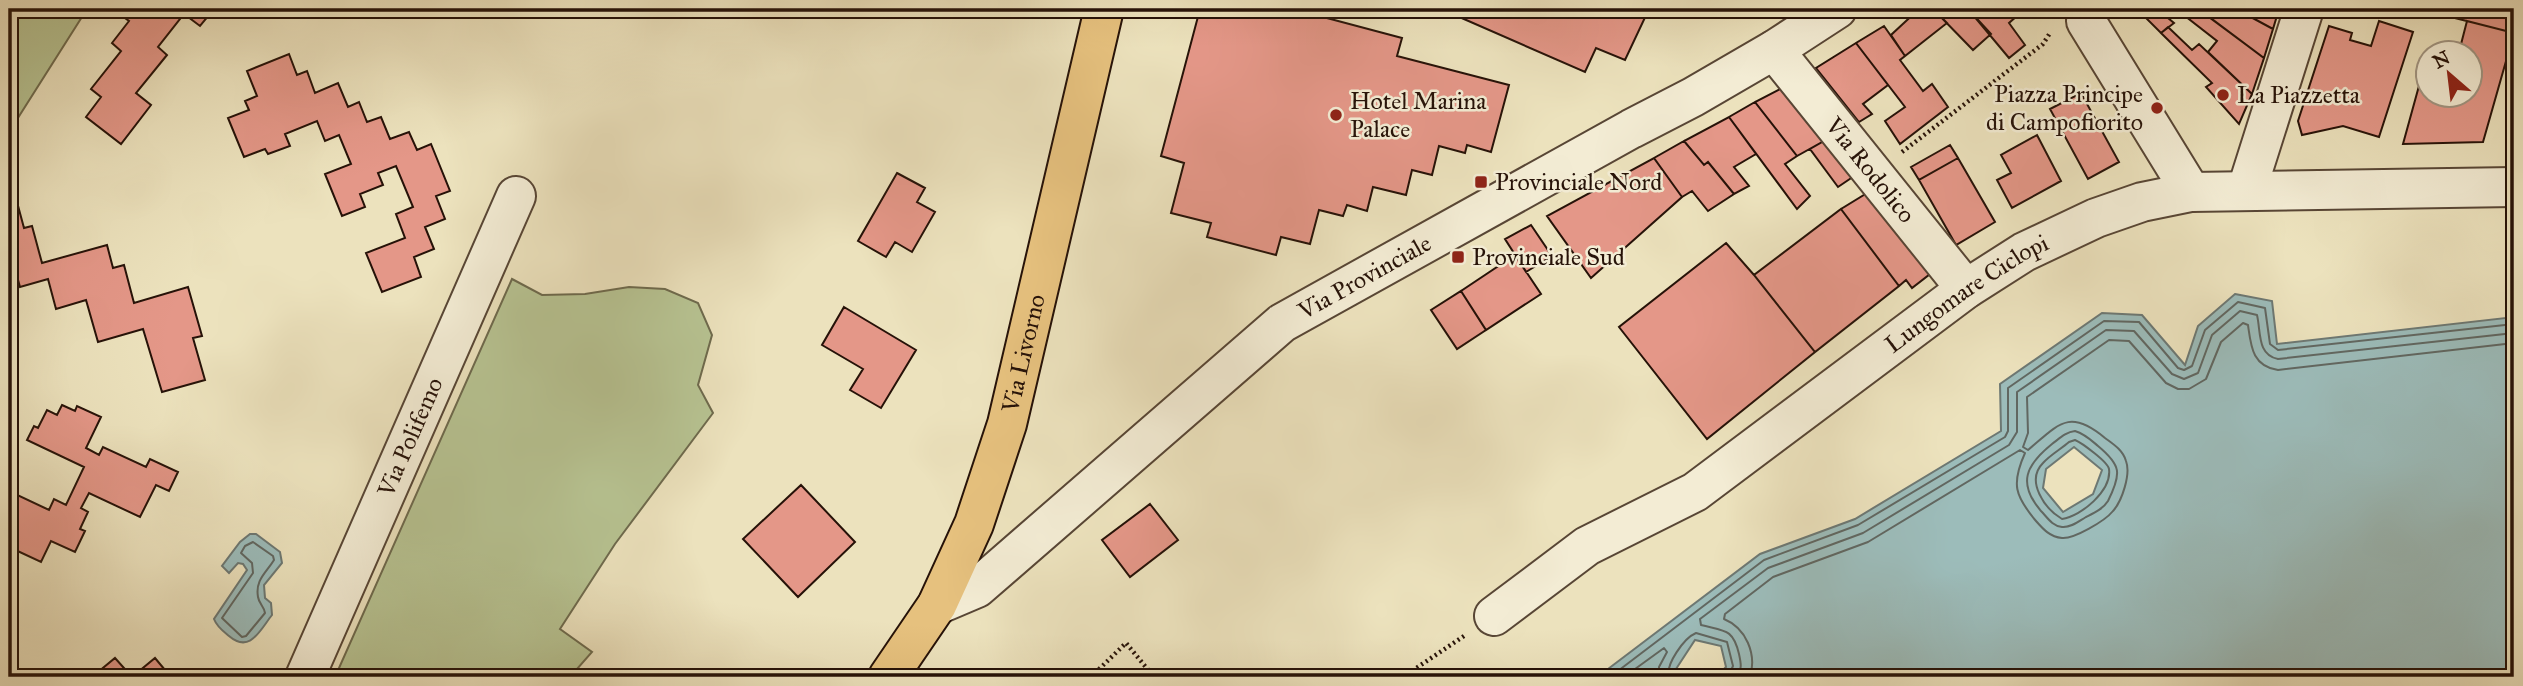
<svg xmlns="http://www.w3.org/2000/svg" width="2523" height="686" viewBox="0 0 2523 686" font-family="'IM FELL Great Primer',serif">
<rect width="100%" height="100%" fill="#ece2bd"/>
<filter id="stains"><feTurbulence type="fractalNoise" baseFrequency=".00286" numOctaves="4"/><feColorMatrix values="0 0 0 0 .2 0 0 0 0 .09 0 0 0 0 .02 0 0 0 .5 -.17"/></filter>
<radialGradient id="worn" r=".72"><stop offset=".6" stop-color="#630" stop-opacity="0"/><stop offset="1" stop-color="#630" stop-opacity=".3"/></radialGradient>
<!-- green -->
<path fill="#b7c392" stroke="#6e6a4d" stroke-width="2" d="M9,9H87L9,132Z
M512,279L542,295L585,294L629,287L665,289L698,303L712,335L698,385L713,413L615,544L560,629L592,652L570,677H335Z"/>
<!-- water -->
<path fill="#9cbcba" stroke="#6d7873" stroke-width="2" fill-rule="evenodd" d="M2235,294L2272,301L2277,344L2514,317V677H1721V672L1726,667L1721,646L1695,640L1674,672L1679,677H1603L1604,672L1760,554L1855,519L2001,431L2000,384L2102,313L2142,315L2185,365L2198,326ZM2074,447L2102,470L2093,494L2063,512L2043,488L2046,469Z
M250,534H256L280,552L282,563L264,585L265,598L271,603L272,615C260,630 250,654 229,636C223,631 217,627 214,619L247,570L243,564L238,563L229,573L222,566L240,542Z"/>
<g fill="none" stroke-linecap="round" stroke-linejoin="round">
<!-- shore -->
<path stroke="#616761" stroke-width="2" d="M2075,431C2085,434 2091,440 2098,446C2121,465 2122,473 2108,501C2103,509 2094,513 2086,517C2079,521 2071,528 2062,527C2052,526 2047,517 2041,511C2017,483 2026,465 2052,444C2060,438 2066,432 2075,431Z
M2075,440C2082,443 2108,462 2109,469C2112,491 2081,516 2062,519C2045,509 2025,481 2043,463C2050,455 2061,449 2069,442Z
M253,542L273,556L274,560C266,573 255,580 258,597C259,604 264,606 265,613L246,636L242,637L222,618L253,573L252,563L241,553L245,546Z
M1610,677L1764,560L1858,525L2005,437L2008,431V388L2104,321L2139,322L2178,368L2184,370L2192,366L2205,330L2238,302L2265,308L2270,344L2278,350L2514,324
M1624,677L1664,648L1667,652L1659,667V677
M1669,677C1665,665 1684,638 1696,633L1727,642L1733,666L1728,677
M1738,677C1742,669 1741,663 1739,654C1733,628 1724,631 1701,625L1700,619L1768,568L1863,533L2009,445L2017,432V392L2106,330L2134,331L2172,374L2184,379L2198,373L2212,335L2240,311L2257,315C2261,332 2257,355 2278,359L2514,333
M1750,677C1757,654 1746,628 1724,619L1725,614L1773,577L1868,542L2020,450L2025,453C2011,484 2015,496 2036,521C2043,529 2050,537 2062,538C2074,539 2105,521 2113,511C2122,501 2131,474 2126,461C2123,450 2113,444 2105,438C2069,408 2059,424 2028,450L2023,447L2028,433L2027,397L2109,340L2129,341L2166,383L2178,389H2189L2206,379L2221,342L2243,323L2248,325C2251,346 2252,366 2278,370L2514,343"/>
</g>
<!-- building -->
<path fill="#e49788" stroke="#261208" stroke-width="2" d="M132,9H214L200,26L184,14L158,47L167,55L136,93L151,105L121,144L86,117L101,97L91,89L121,51L112,43L129,21L125,18Z
M1200,9H1293L1402,38L1397,56L1509,85L1491,152L1467,145L1465,153L1439,146L1432,175L1412,170L1406,195L1373,187L1367,211L1347,205L1343,216L1319,210L1310,244L1281,237L1276,255L1207,237L1211,223L1171,213L1184,163L1161,156Z
M1441,9H1649L1625,60L1596,48L1585,72Z
M1652,9H1674L1671,17Z
M1919,9H1933L1947,23L1905,56L1891,35Z
M1933,9H1968L1991,34L1973,50Z
M1968,9H2009L2017,16L2009,23L2025,45L2009,58Z
M2137,9H2157L2174,23L2161,33Z
M2176,9H2198L2264,58L2252,94L2208,52L2217,41Z
M2219,9H2236L2273,29L2264,58L2212,19Z
M2236,9H2279L2273,29Z
M2445,9H2514V33L2443,15Z
M2379,21L2413,32L2379,137L2343,126L2302,135L2298,121L2329,26L2352,33L2350,40L2371,46Z
M2467,21L2514,33L2483,142L2403,144L2425,64L2428,65V94H2470V52H2459Z
M1884,26L1905,56L1900,60L1923,91L1932,84L1948,107L1900,144L1885,121L1905,107L1856,43Z
M2168,27L2192,50L2199,44L2252,94L2239,124L2206,87L2212,83L2161,33Z
M1856,43L1888,85L1863,104L1872,114L1859,122L1816,68Z
M289,54L297,75L307,71L315,93L338,83L348,107L359,102L367,122L381,117L390,139L409,132L417,150L431,144L450,191L436,196L445,219L425,227L434,249L414,257L421,277L382,292L366,253L405,238L396,214L413,207L396,166L378,173L383,185L360,194L365,207L342,216L325,174L351,164L339,135L325,141L317,121L285,134L290,146L268,154L265,149L244,157L228,118L249,110L245,101L257,96L247,71Z
M1788,85L1831,137L1797,156L1755,102Z
M2081,93L2119,162L2088,179L2050,109Z
M1755,102L1797,156L1785,164L1810,196L1797,209L1729,117Z
M1729,117L1756,154L1734,167L1749,186L1734,194L1708,162L1704,165L1684,141Z
M2037,135L2061,181L2012,208L1997,180L2011,173L2001,155Z
M1831,137L1860,172L1838,187L1810,149Z
M1684,141L1704,165L1708,162L1734,194L1708,211L1692,191L1682,197L1654,158Z
M1950,145L1958,158L1919,180L1911,167Z
M1654,158L1682,197L1591,278L1547,216Z
M1958,158L1995,222L1956,245L1919,180Z
M897,173L925,188L917,202L935,212L912,252L895,242L886,257L858,241Z
M1872,190L1939,267L1912,288L1906,280L1899,286L1841,209Z
M17,202L24,228L32,226L42,263L107,245L113,268L124,265L134,303L188,287L202,336L193,338L205,380L162,392L143,329L98,342L86,300L56,309L48,279L20,287L12,258L9,259V205Z
M1841,209L1899,286L1815,352L1754,275Z
M1531,225L1552,256L1526,272L1505,239Z
M1726,243L1754,275L1815,352L1707,439L1619,327Z
M1515,255L1541,294L1486,330L1461,291Z
M1461,291L1486,330L1457,349L1431,310Z
M844,307L916,350L881,408L850,390L863,369L822,345Z
M62,405L75,411L77,406L101,417L86,448L99,455L103,447L146,467L150,459L178,472L169,491L156,485L140,517L89,493L81,508L88,512L80,529L85,531L75,552L51,541L41,562L9,547V491L49,510L54,499L66,505L84,467L27,440L34,426L38,428L47,410L57,415Z
M801,485L855,542L798,597L743,539Z
M1150,504L1178,540L1130,577L1102,540Z
M115,658L132,677H92Z
M155,658L170,676L169,677H132Z"/>
<g fill="none" stroke-linecap="round" stroke-linejoin="round">
<!-- street casing -->
<g stroke="#584635" stroke-width="42">
<g id="street">
<path d="M2088,9L2086,21L2191,192"/>
<path id="s1" d="M1774,50L1966,289"/>
<path d="M2247,189L2304,9"/>
<path id="s2" d="M937,605L977,588L1282,323L1631,129L1693,97L1774,50L1837,9"/>
<path id="s3" d="M1494,616L1587,546L1695,492L1966,289L2024,252L2096,218L2142,202L2191,192L2514,187"/>
<path id="s4" d="M305,677L516,196"/>
</g>
</g>
<!-- primary casing -->
<g stroke="#261208" stroke-width="42">
<g id="primary">
<path id="s5" d="M888,677L937,605L974,524L1007,424L1104,9"/>
</g>
</g>
<!-- path -->
<path stroke="#261208" stroke-width="4.5" stroke-dasharray="2 3.5" stroke-linecap="butt" d="M1902,152L2043,44L2050,33
M1091,677L1126,643L1154,677
M1403,677L1464,636"/>
<!-- street -->
<use href="#street" stroke="#f3ecd4" stroke-width="38"/>
<!-- primary -->
<use href="#primary" stroke="#e6c17e" stroke-width="38"/>
</g>
<!-- markers -->
<g fill="#8f2418" stroke="#f3ecd4" stroke-width="2.5">
<circle cx="2223" cy="95" r="7"/>
<circle cx="2157" cy="108" r="7"/>
<circle cx="1336" cy="115" r="7"/>
<rect x="1474" y="175" width="14" height="14" rx="3.5"/>
<rect x="1451" y="250" width="14" height="14" rx="3.5"/>
</g>
<g text-anchor="middle" dominant-baseline="central" stroke-width="5" stroke-linejoin="round" paint-order="stroke">
<!-- poi labels -->
<g font-size="24" fill="#261208" stroke="#f3ecd4" text-anchor="start">
<text x="2143" y="94" text-anchor="end">Piazza Principe<tspan x="2143" dy="28">di Campofiorito</tspan></text>
<text x="2237" y="95">La Piazzetta</text>
<text x="1350" y="101">Hotel Marina<tspan x="1350" dy="28">Palace</tspan></text>
<text x="1495" y="182">Provinciale Nord</text>
<text x="1472" y="257">Provinciale Sud</text>
</g>
<!-- street labels -->
<g font-size="24" fill="#261208" stroke="#f3ecd4">
<text stroke="none"><textPath href="#s1" startOffset="154">Via Rodolico</textPath></text>
<text stroke="none"><textPath href="#s2" startOffset="542">Via Provinciale</textPath></text>
<text stroke="none"><textPath href="#s3" startOffset="574">Lungomare Ciclopi</textPath></text>
<text stroke="none"><textPath href="#s5" startOffset="354">Via Livorno</textPath></text>
<text stroke="none"><textPath href="#s4" startOffset="262">Via Polifemo</textPath></text>
</g>
</g>
<!-- margin -->
<rect width="2523" height="686" fill="none" stroke="#ece2bd" stroke-width="35"/>
<rect x="10" y="10" width="2502" height="665" fill="none" stroke="#261208" stroke-width="3.5"/>
<rect x="18" y="18" width="2488" height="651" fill="none" stroke="#261208" stroke-width="2"/>
<!-- north arrow -->
<g transform="translate(2449 74) rotate(332)"><circle r="33" fill="#f3ecd4" stroke="#a19582" stroke-width="2"/>
<path d="M0-5L12 26L0 18L-12 26Z" fill="#8f2418"/>
<text y="-10" font-size="19" font-weight="bold" text-anchor="middle" fill="#261208">N</text>
</g>
<rect width="100%" height="100%" filter="url(#stains)"/>
<rect width="100%" height="100%" fill="url(#worn)"/>
</svg>
